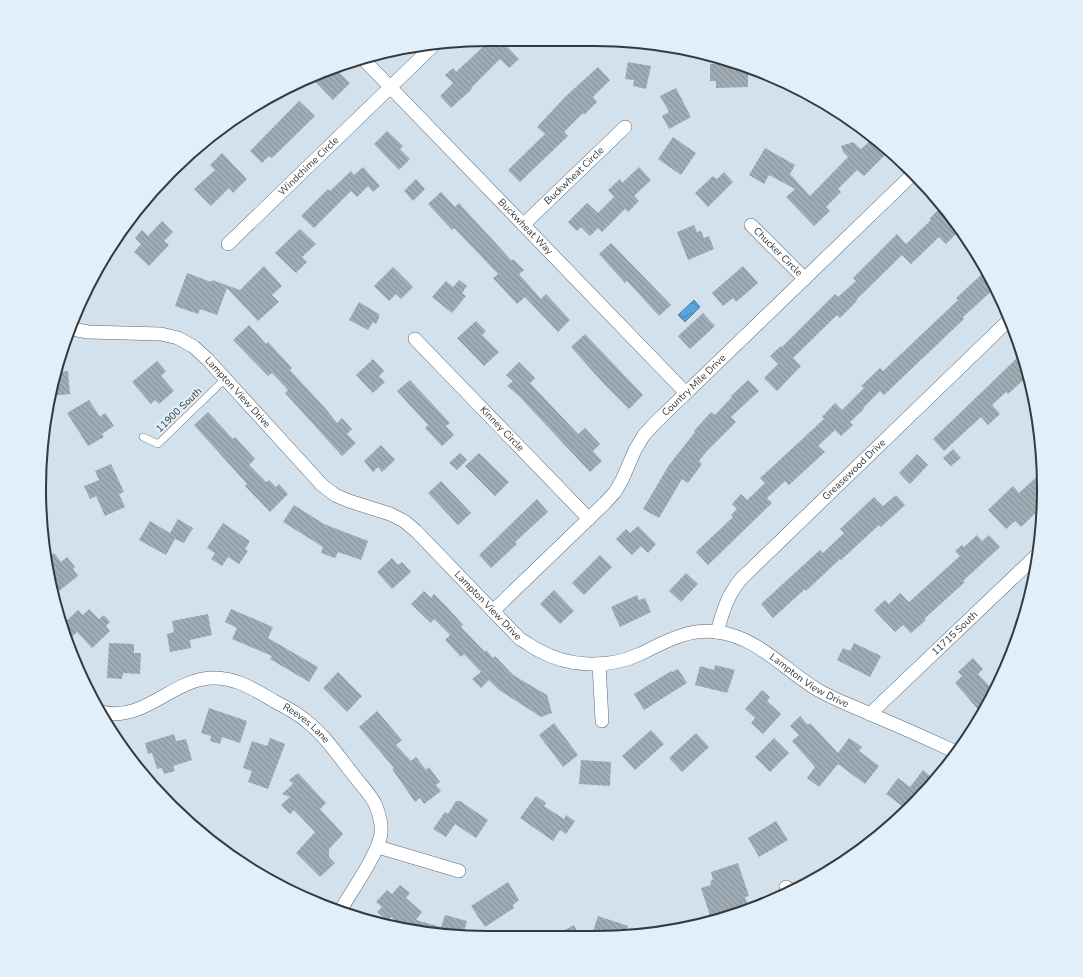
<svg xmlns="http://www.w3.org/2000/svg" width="1083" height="977" viewBox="0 0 1083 977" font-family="'Nunito Sans',sans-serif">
<defs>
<pattern id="water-waves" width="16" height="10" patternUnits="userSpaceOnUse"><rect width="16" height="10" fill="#56a4d8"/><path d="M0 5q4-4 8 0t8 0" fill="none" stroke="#4887b1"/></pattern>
<pattern id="building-back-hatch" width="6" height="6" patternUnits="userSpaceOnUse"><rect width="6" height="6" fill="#9facb6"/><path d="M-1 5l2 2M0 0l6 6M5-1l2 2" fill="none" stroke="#828d95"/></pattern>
</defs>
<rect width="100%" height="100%" fill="#d3e1ec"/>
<!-- water -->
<path fill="url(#water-waves)" stroke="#4c84aa" d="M694,300L700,307L685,322L678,315Z"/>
<!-- building -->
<path fill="url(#building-back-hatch)" d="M488,39H500L519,59L509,68L500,59L471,88L472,89L451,108L440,96L453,83L445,75L453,68L456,72L485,45L480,40Z
M628,62L651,66L646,89L633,86L634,80L625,79Z
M710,64H735L748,68V87L716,88V81H710Z
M598,67L610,80L593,97L597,102L584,115L583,113L564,132L568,136L520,182L508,170L545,134L537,127L566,96Z
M336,69L350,83L333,100L312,78Z
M676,88L691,117L669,129L662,116L669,112L660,96Z
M299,101L315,116L272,158L269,156L262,163L250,151Z
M387,131L403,146L400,149L410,159L399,170L374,144Z
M673,137L696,153L681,175L658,159Z
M873,138L890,150L864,176L857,170L838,189L841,192L826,207L830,211L814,226L786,197L795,189L769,175L764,184L749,175L765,148L795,165L790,174L810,196L848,157L843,152L841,146L853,142L861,149Z
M222,153L247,179L233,193L229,188L211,206L194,189L215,170L210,165Z
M363,167L380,186L373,192L368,186L357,197L351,191L314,228L301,216L328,189L330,191L351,171L354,175Z
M639,167L651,180L634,196L639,201L628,212L625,209L602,232L598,228L590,236L581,227L577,231L568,222L587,203L598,213L614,197L608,190L620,179L622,183Z
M724,172L733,182L708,207L695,193L713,176L717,179Z
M416,179L425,189L413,201L404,191Z
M441,192L455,207L459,203L512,261L513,259L524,270L519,274L541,299L546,294L570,320L558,332L525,297L517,304L493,278L498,274L454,228L452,230L428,204Z
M942,206L952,217L948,221L958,232L946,244L939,237L911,264L902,255L856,300L857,301L840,318L837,315L793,358L801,366L777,391L764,378L778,364L770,356L781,346L782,347L835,294L838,297L856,281L853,278L897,234L906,244L931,220L929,219Z
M162,221L173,232L164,241L169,245L149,266L134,252L141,244L135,238L142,230L148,236Z
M694,225L697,232L701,231L704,238L709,236L714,249L688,260L677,232Z
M300,229L316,244L302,257L307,262L296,273L275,253Z
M611,243L671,305L659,316L627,281L625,283L599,254Z
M264,266L282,286L272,295L279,302L258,321L227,288L217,315L200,309L198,314L175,306L187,273L211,282L212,280L240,290Z
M743,266L758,283L736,302L733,298L723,306L712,293Z
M393,267L413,287L401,299L396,294L389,301L374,286Z
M982,274L995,288L963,317L964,319L884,395L880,391L863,408L864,409L850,422L853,425L841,436L835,430L818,446L825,452L789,485L785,481L767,498L772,503L708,565L696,552L733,517L731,515L737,509L732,504L741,494L747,500L765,483L760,478L824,419L822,417L835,403L842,410L864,388L861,386L880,368L883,371L958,300L956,298Z
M459,280L467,286L462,293L466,296L452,313L432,297L446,281L453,287Z
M359,302L379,314V318L376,324L373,322L368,330L349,320Z
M703,313L715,326L690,349L678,336Z
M476,321L486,331L482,335L499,352L484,366L457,338Z
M249,325L266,344L268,342L292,368L290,370L325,408L337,423L342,418L352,429L347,434L356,443L342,456L285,393L288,390L272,373L268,376L233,340Z
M585,334L643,395L629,409L604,384L571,347Z
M1017,358L1028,370L1029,375L1008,394L1006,392L992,405L1000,414L988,425L981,417L944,451L933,439Z
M373,359L384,371L379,376L385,382L373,393L356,375Z
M157,361L166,371L161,376L174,391L159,404L155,400L151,404L132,382Z
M519,362L535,378L530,383L578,434L585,428L600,444L593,451L602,461L590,472L518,395L507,386L513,381L506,375Z
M68,371L70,394L49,396L58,372Z
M410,380L450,423L446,426L454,435L442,446L425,428L428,425L397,391Z
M748,380L759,391L731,417L736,422L707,451L699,461L702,464L688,483L682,479L659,518L643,509L669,465L695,432L694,431L711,412L715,415L732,397L731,396Z
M89,400L100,417L105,413L114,426L102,434L104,437L88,446L67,413Z
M208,412L233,439L235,437L255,459L249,465L266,482L269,480L276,487L279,484L288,494L270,512L245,486L247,484L194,425Z
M381,445L395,460L382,472L378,467L373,472L364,461Z
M953,449L961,458L951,466L943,458Z
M460,453L467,460L457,470L449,463Z
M479,453L509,482L495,496L465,466Z
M917,454L928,465L910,484L899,473Z
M111,464L124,492L119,494L125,507L105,516L96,496L90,499L84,486L99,480L95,471Z
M1043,471L1041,508L1021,527L1015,521L1006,529L988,510L1013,486L1019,493Z
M441,481L471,513L458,525L428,493Z
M896,495L905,505L881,527L879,525L841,560L840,559L806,591L805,589L773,618L761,604L820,550L823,553L844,533L840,529L874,497L883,506Z
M537,499L548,512L515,542L517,544L491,568L479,555Z
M294,505L324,524L368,541L361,560L338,552L335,558L321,553L323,547L283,522Z
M178,519L193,528L184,543L175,539L166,555L139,540L150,521L170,533Z
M223,523L250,541L245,549L248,551L239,564L228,557L222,566L211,559L215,553L207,548Z
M638,526L656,544L648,553L641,546L632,555L616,539L626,529L630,533Z
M977,535L982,541L989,535L1000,547L963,581L965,582L924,619L926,620L911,633L903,625L895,632L874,610L885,600L889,604L900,593L909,602L960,556L955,551L962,545L964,547Z
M54,553L61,562L67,557L75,567L73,569L78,576L59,591L55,585L52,588L48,558Z
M600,555L612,567L584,595L572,583Z
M392,558L398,565L402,562L411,572L392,589L377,572Z
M686,573L698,584L681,602L669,591Z
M554,590L574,611L560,624L540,604Z
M424,591L431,598L434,594L447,607L463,625L461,627L485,652L486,650L493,658L495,656L513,675L547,695L552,713L541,717L499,690L489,680L481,688L472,679L481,672L464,654L461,657L445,640L450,635L434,619L431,623L411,604Z
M637,595L639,600L645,598L651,612L620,627L611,607Z
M89,609L99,619L104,615L110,622L106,626L110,631L92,648L77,632L72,637L62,625L78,610L83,615Z
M231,609L273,627L268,638L318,667L309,682L270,659L272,656L232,639L237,628L225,622Z
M208,614L212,635L190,640L191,648L170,652L167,634L174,632L172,621Z
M109,643L134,644V653H141L140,674L123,673L122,679L107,678Z
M854,643L881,656L870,677L837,660L843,648L850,651Z
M973,658L983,669L978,674L994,691L983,715L955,683L962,676L958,672Z
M715,665L735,670L727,693L695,685L700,666L714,670Z
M678,669L687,683L644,710L634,694L671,671L672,672Z
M338,672L362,696L347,712L323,688Z
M762,690L770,697L767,701L781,714L763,734L751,723L755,718L745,709Z
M209,708L247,721L240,743L222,737L220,744L210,741L211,736L201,733Z
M377,711L402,740L396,745L411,761L416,757L426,770L429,767L440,782L436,785L441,791L424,804L420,798L415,802L392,769L394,768L359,727Z
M800,716L808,725L810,723L838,753L849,738L862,747L859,751L879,766L865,784L838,764L819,787L807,778L815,767L792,741L799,735L790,726Z
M554,723L578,755L563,767L539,735Z
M651,730L664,744L635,770L622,756Z
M696,733L709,747L682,772L669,758Z
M174,734L176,741L186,739L192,760L173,766L175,771L164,774L162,768L157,769L152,753L148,754L145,743Z
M270,738L285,744L268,789L248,782L252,771L243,768L252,741L267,746Z
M774,738L789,753L770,772L755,757Z
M581,760L611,762L610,786L579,784Z
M923,770L934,779L923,794L906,809L886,794L898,778L910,787Z
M298,773L326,803L320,809L343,834L329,849V857L335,863L320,877L296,853L315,832L294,810L290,814L281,805L290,797L282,794L293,784L289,780Z
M536,796L546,803L544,806L564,819L566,815L575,821L566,834L560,830L553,841L520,818Z
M456,801H460L488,820L476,838L455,824L446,837L433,829L445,812L448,814Z
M776,821L788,840L759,857L748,838Z
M738,863L749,896L745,897L747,903L742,904L743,906L710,916L701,888L711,885L710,881L713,880L711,872Z
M508,882L519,900L513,905L514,908L485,927L471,906Z
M400,885L410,893L406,898L422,912L416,920L441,927L445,915L467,921L463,935L458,933L457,937L404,928L391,917L388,921L377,912L382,907L376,902L387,890L392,894Z
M598,916L628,926L624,937H591Z
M574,925L580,937H552Z"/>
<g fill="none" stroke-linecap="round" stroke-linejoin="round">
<!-- lane casing -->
<g stroke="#5d6972" stroke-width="8">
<path id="lane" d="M143,437L158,444L225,379"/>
</g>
<!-- street casing -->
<g stroke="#5d6972" stroke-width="14">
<g id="street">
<path id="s1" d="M364,60L686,393"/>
<path id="s2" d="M523,225L625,127"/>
<path id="s3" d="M751,225L805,279"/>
<path id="s4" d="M228,244L435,44"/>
<path id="s5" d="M72,329L88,332L161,334L178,338L194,347L208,360L322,485L335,495L349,501L390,514L404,521L416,531L520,639C526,642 532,647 538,650C568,667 608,669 640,654C665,642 688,628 717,632C758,637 784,670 818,690C835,700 853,706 870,714C899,726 928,739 956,752"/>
<path id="s6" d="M415,339L589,519"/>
<path id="s7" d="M493,611L605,503L615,492L622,480L635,450L644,435L656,422L913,174"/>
<path id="s8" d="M717,632C723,611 727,596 741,579L1009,320"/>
<path d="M599,664L602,721"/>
<path id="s9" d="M102,712C143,723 173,679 212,678C236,677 255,690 274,701C285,707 296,712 305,720C325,735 339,757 355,777C362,786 372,796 376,806C379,814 382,825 381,833C379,853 351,892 340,911"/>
<path id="s10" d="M870,714L1039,553"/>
<path d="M378,847L459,871"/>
<path d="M786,887L793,892"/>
</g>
</g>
<!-- lane -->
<use href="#lane" stroke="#fff" stroke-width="7"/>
<!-- street -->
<use href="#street" stroke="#fff" stroke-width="13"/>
</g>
<g text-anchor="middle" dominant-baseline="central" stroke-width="4" stroke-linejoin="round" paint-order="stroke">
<!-- street labels -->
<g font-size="10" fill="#343a3e" stroke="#e0eff9">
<text stroke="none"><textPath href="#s4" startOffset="112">Windchime Circle</textPath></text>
<text stroke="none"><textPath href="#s2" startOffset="71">Buckwheat Circle</textPath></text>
<text stroke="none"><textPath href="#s1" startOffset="232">Buckwheat Way</textPath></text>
<text stroke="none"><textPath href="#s3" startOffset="38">Chucker Circle</textPath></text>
<text stroke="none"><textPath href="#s7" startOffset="305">Country Mile Drive</textPath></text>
<text stroke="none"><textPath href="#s5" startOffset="188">Lampton View Drive</textPath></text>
<text transform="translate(179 410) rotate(-44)">11900 South</text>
<text stroke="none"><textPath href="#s6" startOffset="125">Kinney Circle</textPath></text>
<text stroke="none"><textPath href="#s8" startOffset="216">Greasewood Drive</textPath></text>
<text stroke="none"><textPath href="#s5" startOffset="523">Lampton View Drive</textPath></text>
<text stroke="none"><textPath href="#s10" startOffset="117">11715 South</textPath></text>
<text stroke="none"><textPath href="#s5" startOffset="883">Lampton View Drive</textPath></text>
<text stroke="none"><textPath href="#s9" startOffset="224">Reeves Lane</textPath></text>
</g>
</g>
<!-- crop -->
<path d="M0 0H1083V977H0ZM488 46H595A442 442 0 0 1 1037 488V489A442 442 0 0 1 595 931H488A442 442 0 0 1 46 489V488A442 442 0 0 1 488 46Z" fill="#e0eff9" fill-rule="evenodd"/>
<path fill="none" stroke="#343a3e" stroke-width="2" d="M488 46H595A442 442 0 0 1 1037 488V489A442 442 0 0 1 595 931H488A442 442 0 0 1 46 489V488A442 442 0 0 1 488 46Z"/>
</svg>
